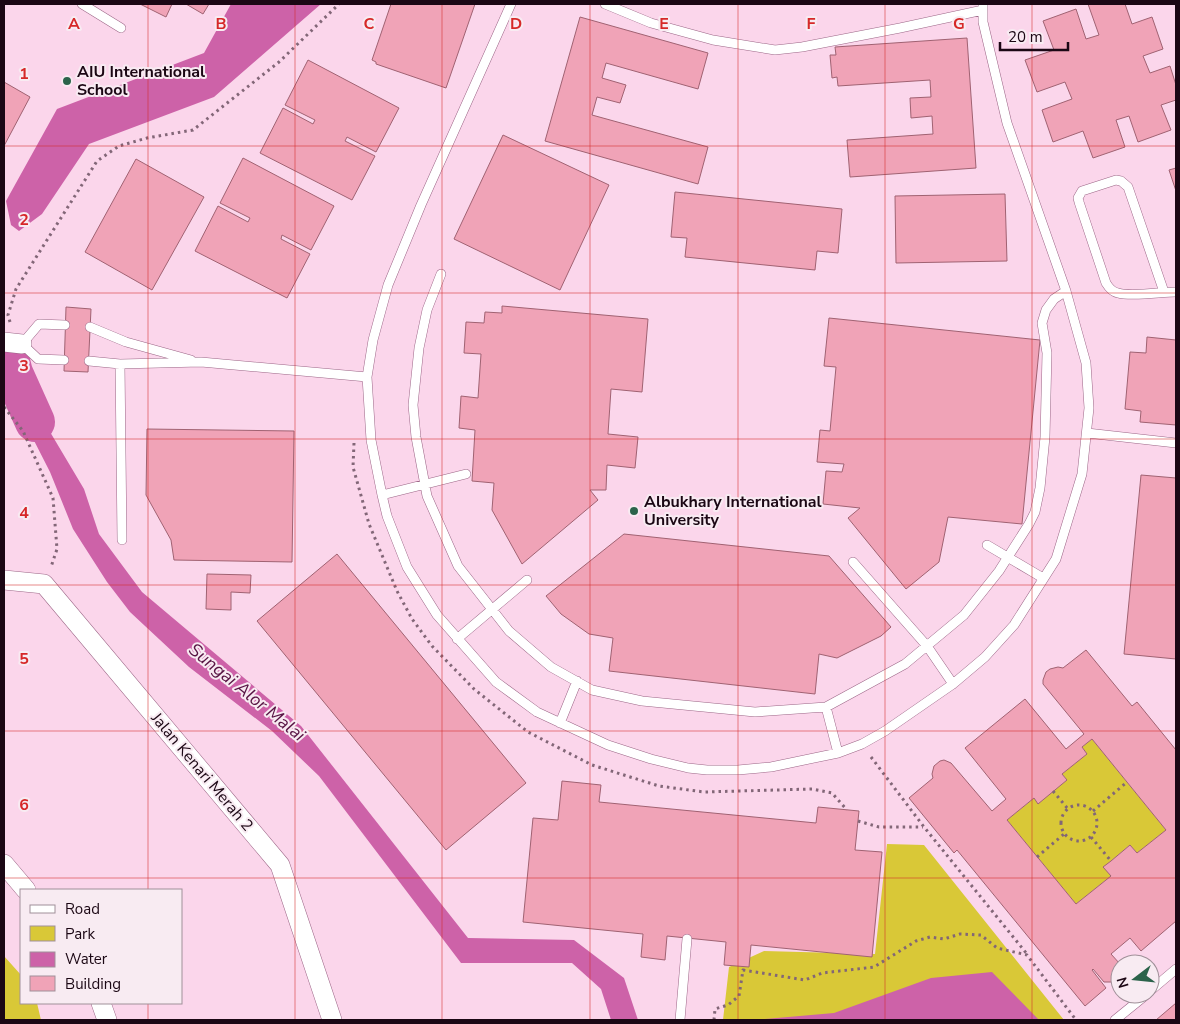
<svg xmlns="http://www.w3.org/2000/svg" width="1180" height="1024" viewBox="0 0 1180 1024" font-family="'Nunito Sans',sans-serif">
<rect width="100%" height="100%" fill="#fbd6eb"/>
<!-- green -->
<path fill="#d9c837" d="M1092,739L1166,830L1137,853L1130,845L1104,867L1111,876L1076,904L1007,820L1034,798L1038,803L1067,780L1062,774L1087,754L1082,747Z
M887,844L924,845L1064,1020H723L729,967L764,951L875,954Z
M4,956L21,975V1003H37L41,1020H4Z"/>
<!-- water -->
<path fill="#cd62a8" d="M231,4H321L214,97L89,144L42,214L19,231L11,225L6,201L57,109L204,53Z
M24,369L34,405L84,489L99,534L142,592L301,726L468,938L574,940L624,978L638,1020H611L601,989L572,963H461L319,776L272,731L189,667L130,612L107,582L73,529L50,472L23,419L4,393V376Z
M992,972L1039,1020H754L834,1013L931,978Z"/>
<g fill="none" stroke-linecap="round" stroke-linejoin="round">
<!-- river -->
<path stroke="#cd62a8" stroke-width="40" d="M10,361L13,373L35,422"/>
</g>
<!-- building -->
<path fill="#f0a3b7" stroke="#a06272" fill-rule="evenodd" d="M140,4H172L166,17Z
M186,4H209L203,14Z
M391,4H475L446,88L376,64V62L372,60Z
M1088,4H1125L1132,24L1152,17L1163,49L1143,56L1150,73L1170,66L1176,85V100L1161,105L1171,130L1138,142L1129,116L1116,120L1125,147L1093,158L1083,131L1053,142L1042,110L1072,99L1065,82L1037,92L1025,60L1054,50L1043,21L1076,9L1086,39L1099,35Z
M580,17L708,53L698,89L606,63L602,78L626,85L620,103L597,97L592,115L708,147L698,184L545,141Z
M967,38L976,168L850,177L847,140L933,134L932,116L911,118L910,98L931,97L930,80L838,86L837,77L832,78L830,55H836L835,47Z
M308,60L399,108L376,152L347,137L345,141L375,156L352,200L260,153L283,108L313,124L315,120L285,105Z
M4,82L30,97L4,146Z
M503,135L609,185L560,290L454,239Z
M243,158L334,206L311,250L282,235L281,239L310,254L287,298L195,251L218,206L248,222L250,218L220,203Z
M136,159L204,197L152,290L85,252Z
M1176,168V191L1169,170Z
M675,192L842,209L838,253L817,251L815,270L685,257L687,238L671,237Z
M1005,194L1007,261L896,263L895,196Z
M502,306L648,319L642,392L611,389L608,434L638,437L635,468L607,465L606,490H590L598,500L522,564L492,510L494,483L472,481L475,430L459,428L461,396L478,398L481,354L464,353L466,322L484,323L485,312L502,313Z
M66,307L91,309L88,372L64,371Z
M829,318L1040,340L1022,524L948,517L939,562L906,589L848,518L860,508L823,504L826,471L842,472L844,464L817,462L820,430L830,431L836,367L824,366Z
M1147,337L1176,340V425L1140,422L1141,411L1125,409L1130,352L1146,353Z
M147,429L294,431L292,562L174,560L171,540L146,495Z
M1141,475L1176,478V659L1124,654Z
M624,534L829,556L891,627L881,636L837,658L819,654L815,694L609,671L613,638L589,634L561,614L546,596Z
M337,554L526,783L446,850L257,621Z
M207,574L251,575L250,593L231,592V610L206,609Z
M1086,650L1132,706L1137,702L1176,750V921L1141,951L1130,938L1111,954L1120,964V976L1116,981L1112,982H1104L1093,969L1092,970L1106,988L1085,1006L957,850L954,853L909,798L933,778L932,774L934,766L940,761L944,760L951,763L992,811L1006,799L965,748L1025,699L1066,749L1084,734L1043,684V680L1046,672L1050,669L1058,667L1063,668ZM1092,739L1166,830L1137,853L1130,845L1111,861L1103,867L1111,876L1076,904L1007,820L1034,798L1038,804L1067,780L1062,774L1087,754L1082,747Z
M562,781L601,785L599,802L816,823L818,807L859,811L855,850L882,852L872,957L751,945L749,967L724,965L726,942L667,936L665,960L641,957L643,934L523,922L533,818L558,820Z
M1176,1003V1020H1156Z"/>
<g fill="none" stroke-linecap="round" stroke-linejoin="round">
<!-- lane casing -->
<g stroke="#9c6687" stroke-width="10">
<path id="lane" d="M82,4L121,28
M511,4L421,205L388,285L373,340L367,377L371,440L382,495L387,516L407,567L437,615L496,682L537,712L608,745L651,759L688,768L707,770H738L771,767L838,753L862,744L885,731L953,684L985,657L1014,625L1056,559L1082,474L1089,408L1086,363L1066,291L1007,123L983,22V4
M605,4L651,23L713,40L775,50L802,47L900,28L983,10
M441,274L427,310L419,348L413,405L416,437L427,496L458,566L509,631L551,667L592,690L642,701L755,712L826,707L905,664L964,615L999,571L1029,524L1035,512L1040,488L1045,437L1047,353L1042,323L1046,310L1054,299L1066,291
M1164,292L1128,187L1121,181L1116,180L1082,191L1078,198L1079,202L1106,283C1109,288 1112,292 1118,293C1131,297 1162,292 1176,292
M90,327L126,342L191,360
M64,360L38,359L22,344L39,324L65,325
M89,361L120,364L201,362L367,377
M120,364L122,540
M1087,433L1176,443
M382,495L466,474
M987,545L1043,578
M853,562L927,646L953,684
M457,639L527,580
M826,707L838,753
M560,723L577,681
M1150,991L1176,969
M680,1020L687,939
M1115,1020L1147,994"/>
</g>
<!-- street casing -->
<g stroke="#9c6687" stroke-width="20">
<path id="street" d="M4,342L22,344
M4,580L44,584L280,865L332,1020
M4,864L26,890
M101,1003L107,1020"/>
</g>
<!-- path -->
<path stroke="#826677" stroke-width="3" stroke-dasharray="2.5 4" stroke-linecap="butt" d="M10,322L8,315L16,289L97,161L119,146L147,138L193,130L279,62L339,4
M4,407L23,431L53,498L57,549L51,567
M354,443L353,467L369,524L397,591L412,619L432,646L474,689L528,732L592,765L659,786L704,792L812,789L832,793L847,810
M871,757L924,827L1027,954
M1053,791L1068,809
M1061 823a18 18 0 1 1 36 0a18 18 0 1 1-36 0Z
M1093,811L1127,782
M858,821L879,827H923
M1091,837L1111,861
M1037,857L1064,834
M714,1020L715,1009L728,1005L739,996L743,970L805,980L822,973L874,967L916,941L930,937L944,939L960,934L981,935L997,948L1027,955L1076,1020"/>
<!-- lane -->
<use href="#lane" stroke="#fff" stroke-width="9"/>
<!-- street -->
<use href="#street" stroke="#fff" stroke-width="19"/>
</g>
<!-- grid -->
<path fill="none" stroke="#d62828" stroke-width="1" stroke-opacity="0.55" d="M148,4V890M295,4V1020M442,4V1020M590,4V1020M738,4V1020M885,4V1020M1032,4V1020M4,146H1176M4,293H1176M4,439H1176M4,585H1176M4,731H1176M4,878H1176M148,1003V1020"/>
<!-- markers -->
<g fill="#2b634a" stroke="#f8ebf2" stroke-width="2">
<circle cx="67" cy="81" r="5"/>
<circle cx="634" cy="511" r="5"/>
</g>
<g text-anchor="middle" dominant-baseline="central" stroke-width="4" stroke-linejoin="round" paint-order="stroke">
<!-- poi labels -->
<g font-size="16" font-weight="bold" fill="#1b0714" stroke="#f8ebf2" text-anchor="start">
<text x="77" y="72">AIU International<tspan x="77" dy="18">School</tspan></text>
<text x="644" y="502">Albukhary International<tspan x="644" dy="18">University</tspan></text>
</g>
<!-- street labels -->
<g font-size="16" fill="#1b0714" stroke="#f8ebf2">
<text transform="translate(202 772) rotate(50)">Jalan Kenari Merah 2</text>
</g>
<!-- water labels -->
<g font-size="18" font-style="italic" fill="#581544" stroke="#f8ebf2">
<text transform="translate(247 692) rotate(39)">Sungai Alor Malai</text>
</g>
</g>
<g font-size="16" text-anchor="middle" font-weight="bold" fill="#d62828" stroke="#f8ebf2" stroke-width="4" stroke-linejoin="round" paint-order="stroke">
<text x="74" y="29">A</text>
<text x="221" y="29">B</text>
<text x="369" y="29">C</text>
<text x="516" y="29">D</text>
<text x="664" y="29">E</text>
<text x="811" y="29">F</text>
<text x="959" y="29">G</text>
<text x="24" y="79">1</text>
<text x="24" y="225">2</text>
<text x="24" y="371">3</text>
<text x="24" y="518">4</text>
<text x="24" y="664">5</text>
<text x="24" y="810">6</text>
</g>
<!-- border -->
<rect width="1180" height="1024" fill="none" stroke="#1b0714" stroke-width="10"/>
<!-- legend -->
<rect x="20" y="889" width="162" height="115" fill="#f8ebf2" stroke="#a09099"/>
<rect x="30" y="905" width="25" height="8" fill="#ffffff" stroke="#a09099"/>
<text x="65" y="914" font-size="15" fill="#1b0714">Road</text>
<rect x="30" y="926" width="25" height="15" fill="#d9c837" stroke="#a09099"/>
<text x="65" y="939" font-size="15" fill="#1b0714">Park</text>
<rect x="30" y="952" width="25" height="15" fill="#cd62a8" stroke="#a09099"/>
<text x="65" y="964" font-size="15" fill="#1b0714">Water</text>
<rect x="30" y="976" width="25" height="15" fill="#f0a3b7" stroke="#a09099"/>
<text x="65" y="989" font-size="15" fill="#1b0714">Building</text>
<!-- north arrow -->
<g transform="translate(1135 979) rotate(254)"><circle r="24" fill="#f8ebf2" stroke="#a09099"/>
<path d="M0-4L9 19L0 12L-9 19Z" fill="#2b634a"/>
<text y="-8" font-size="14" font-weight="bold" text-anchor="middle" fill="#1b0714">N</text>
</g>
<!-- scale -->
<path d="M1000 42v8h68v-8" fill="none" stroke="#1b0714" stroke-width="2.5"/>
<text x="1008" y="42" font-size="15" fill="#1b0714" stroke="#f8ebf2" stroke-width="4" paint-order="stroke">20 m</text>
</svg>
